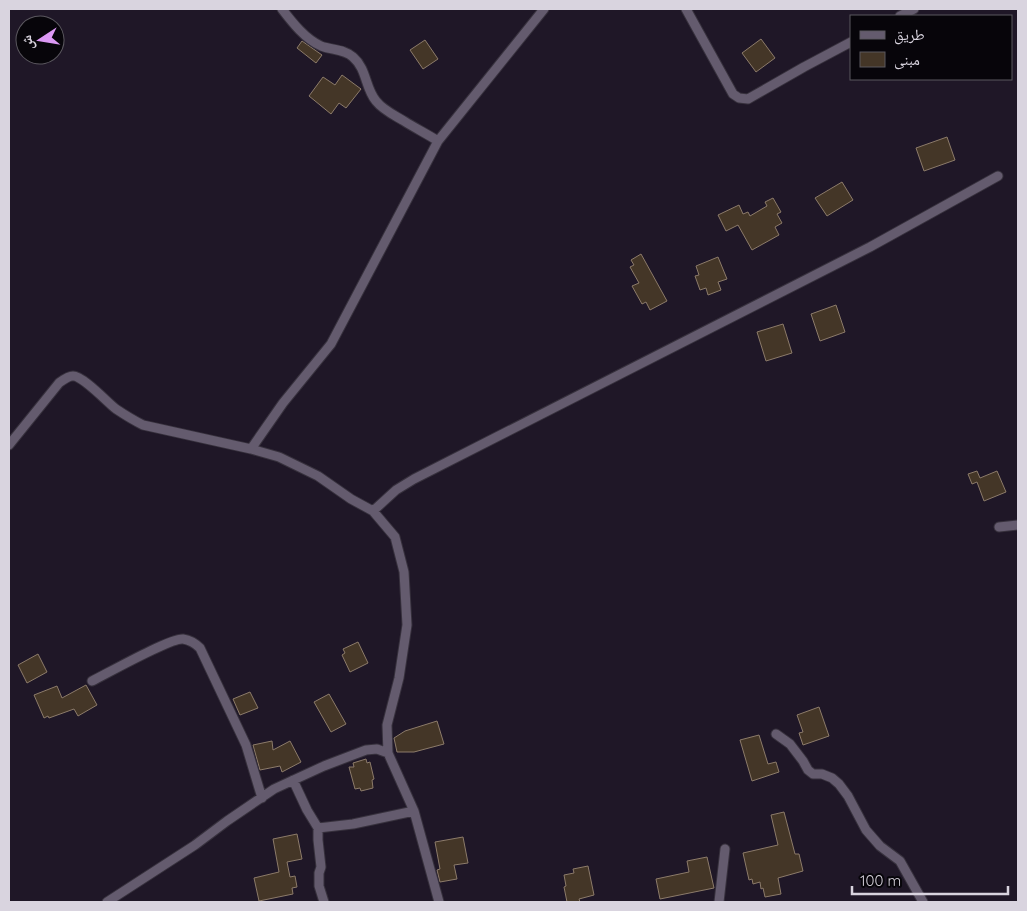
<svg xmlns="http://www.w3.org/2000/svg" width="1027" height="911" viewBox="0 0 1027 911" font-family="Quicksand,'Noto Naskh Arabic',sans-serif">
<rect width="100%" height="100%" fill="#1f1727"/>
<!-- building -->
<path fill="#443627" stroke="#8c7b6a" d="M761,39L775,58L756,72L742,53Z
M425,40L438,59L423,69L410,50Z
M302,41L322,55L316,63L297,48Z
M342,75L361,89L346,108L339,103L331,114L309,96L323,77L335,85Z
M947,137L955,160L924,171L916,148Z
M842,182L853,200L827,216L815,198Z
M773,198L781,212L777,214L782,223L775,227L779,235L752,250L738,225L726,231L718,215L739,205L743,214L748,212L750,216L767,206L765,202Z
M641,254L667,301L650,310L646,302L642,304L632,286L639,283L630,267L634,265L631,260Z
M718,257L727,279L718,282L721,290L708,295L706,288L700,290L695,276L699,275L696,266Z
M836,305L845,332L820,341L811,314Z
M783,324L792,353L766,361L757,332Z
M977,471L980,478L997,471L1006,492L984,501L977,482L972,484L968,474Z
M358,642L368,663L350,672L342,655L345,653L343,649Z
M38,654L47,672L27,683L18,665Z
M86,685L97,705L78,716L74,709L49,718L48,716L44,718L34,695L57,686L62,698Z
M250,692L258,708L240,715L233,699Z
M329,694L346,724L331,732L314,702Z
M819,707L829,736L803,745L799,733L803,732L797,715Z
M437,721L444,744L414,752H397L394,738L405,731Z
M759,735L768,764L776,762L779,772L752,781L740,740Z
M272,741L273,750L290,741L301,762L282,772L280,766L260,770L253,745Z
M366,759L367,763L370,762L374,779L372,780L373,788L361,791L360,788L355,789L349,767H354L353,763Z
M784,812L795,854H799L803,871L778,878L781,894L765,897L763,888L761,889L760,882L753,884L752,879L749,880L743,853L778,845L771,815Z
M297,834L302,859L287,862L290,877L295,876L297,887L292,888L293,894L259,901L254,878L279,872L273,839Z
M463,837L468,863L454,865L457,879L440,882L437,870L440,869L435,842Z
M707,857L714,888L660,899L656,879L689,872L687,861Z
M588,866L594,895L579,899L580,902H567L564,887L566,886L564,875L574,873L573,869Z"/>
<g fill="none" stroke-linecap="round" stroke-linejoin="round">
<!-- minor casing -->
<g stroke="#37313d" stroke-width="11">
<path id="minor" d="M282,9C292,22 305,39 321,46C331,50 345,49 353,57C367,69 365,88 376,101C383,110 394,115 404,121C415,128 427,134 438,141
M686,9L733,94L739,98L748,99L804,67L851,42
M900,16L914,9
M9,445L59,383C63,380 68,376 73,376C83,376 107,402 116,409C125,415 133,420 143,425L251,449L279,457L318,476L351,499L373,511L395,537L404,572L407,625L399,678L387,725L388,753
M251,449L283,403L331,344L438,141L544,9
M373,511L396,490L414,479L870,247L998,176
M999,527L1018,525
M92,681C108,673 170,638 183,639C190,640 195,643 200,648L246,745L262,798
M776,734L790,744L803,761L808,770L813,774H822L832,778L839,784L848,796L866,830L880,846L900,861L923,902
M293,780L307,810L318,828
M107,902L195,845L227,821L274,789L324,766L366,750L377,749L388,753L414,811L439,902
M324,902L319,886V873L321,867L318,840V828L353,824L414,811
M719,902L725,849"/>
</g>
<!-- minor -->
<use href="#minor" stroke="#645b6e" stroke-width="9"/>
</g>
<!-- border -->
<rect width="1027" height="911" fill="none" stroke="#d9d4df" stroke-width="20"/>
<!-- legend -->
<rect x="850" y="15" width="162" height="65" fill="#07050a" stroke="#5b585f"/>
<rect x="860" y="31" width="25" height="8" fill="#645b6e" stroke="#5b585f"/>
<text x="894" y="40" font-size="15" fill="#d9d4df">طريق</text>
<rect x="860" y="52" width="25" height="15" fill="#443627" stroke="#5b585f"/>
<text x="894" y="65" font-size="15" fill="#d9d4df">مبنى</text>
<!-- north arrow -->
<g transform="translate(40 40) rotate(258)"><circle r="24" fill="#07050a" stroke="#5b585f"/>
<path d="M0-4L9 19L0 12L-9 19Z" fill="#dc99f5"/>
<text y="-8" font-size="14" font-weight="bold" text-anchor="middle" fill="#d9d4df">ش</text>
</g>
<!-- scale -->
<path d="M852 886v8h156v-8" fill="none" stroke="#d9d4df" stroke-width="2.5"/>
<text x="860" y="886" font-size="15" fill="#d9d4df" stroke="#07050a" stroke-width="4" paint-order="stroke">100 m</text>
</svg>
